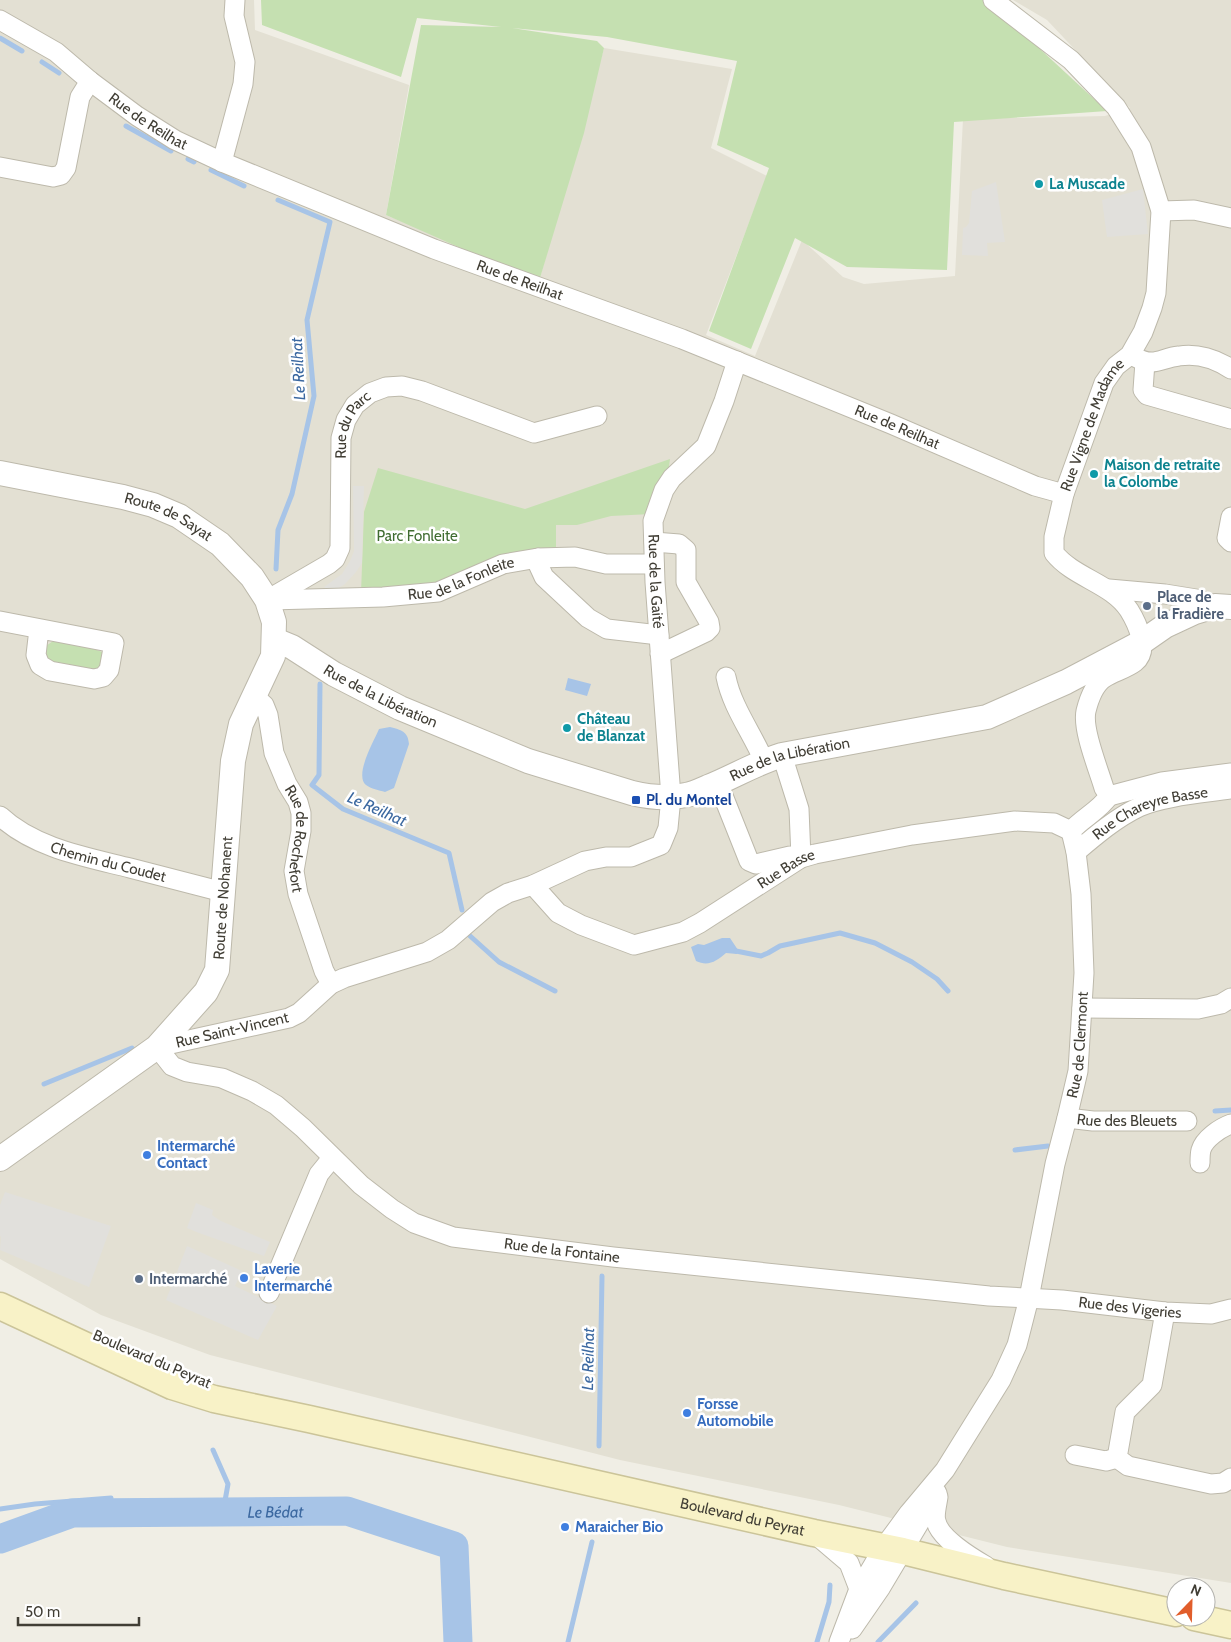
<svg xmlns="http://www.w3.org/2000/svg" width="1231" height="1642" viewBox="0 0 1231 1642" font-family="Cabin,sans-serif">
<rect width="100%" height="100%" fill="#f0eee5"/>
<!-- residential -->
<path fill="#e3e0d3" d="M0,0H254L255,30L409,85L386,215L540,278L604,48L732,69L711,148L767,176L706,335L755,356L802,240L843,277L864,284L955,276L963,119L1105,116L1130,108L1047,20L1013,0H1231V1583L1007,1547L839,1505L620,1460L210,1355L101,1315L0,1259Z"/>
<!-- green -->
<path fill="#c5e0b1" d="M261,0H987L1107,111L954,122L947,270L847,267L795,238L751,349L709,331L769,168L717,145L737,61L607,37L512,28L597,41L604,48L584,133L540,278L490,261L386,215L421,25L501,27L417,18L401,77L262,25Z
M670,459L668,473L651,514L611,516L577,525H556V552L438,588L361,593L364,512L378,468L525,509Z
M53,641L94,649L102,652L104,662L97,672L49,663L44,652L46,646Z"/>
<!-- parking -->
<path fill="#e1e0dc" d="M996,182L1005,242L987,243L988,256L962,255L963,228L966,227L969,223L972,191Z
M1143,189L1148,234L1107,237L1102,200Z
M353,486H364L362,563L356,572L345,584L331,593L324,587L342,574L350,561L354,551Z
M5,1192L111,1226L89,1287L0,1250L1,1237L0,1236V1205Z
M196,1203L213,1210L212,1215L221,1221L270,1242L264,1256L199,1233L187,1228Z
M187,1246L242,1271L235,1286L277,1306L258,1340L166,1300Z"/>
<!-- water -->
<path fill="#a7c4e7" d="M568,678L591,684L587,696L565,690Z
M390,727C401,730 408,731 409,744L394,788L385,792C379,790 371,789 366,785C354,775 374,741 379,729Z
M722,938H730L738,950L737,954L726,953C717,961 708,967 696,961L691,947L698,944L704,945Z"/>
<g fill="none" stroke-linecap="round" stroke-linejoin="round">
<!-- stream -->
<path stroke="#a7c4e7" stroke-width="5" d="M0,38L22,51
M42,62L59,73
M126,126L171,151
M188,159L194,162
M211,170L244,186
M276,569L278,530L292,494L314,396L307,320L330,222L278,200
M320,684L319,775L312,785L343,809L449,853L462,910
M469,935L499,962L555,991
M736,951L761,956L768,953L780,946L840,933L875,943L912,962L937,979L948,991
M44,1084L132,1048
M1215,1111L1231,1110
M1015,1150L1048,1146
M599,1446L602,1276
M213,1450L228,1484L223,1512
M0,1509L35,1504L111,1498
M568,1642L592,1542
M817,1642L829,1602L830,1585
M878,1642L916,1603"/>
<!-- river -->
<path stroke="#a7c4e7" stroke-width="29" id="s1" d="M0,1539L72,1513L347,1511L454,1546L458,1642"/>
<!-- minor casing -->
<g stroke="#bdb9ab" stroke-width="21">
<g id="minor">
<path id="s2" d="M0,20L56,52L90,81L137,116L175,140L222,162L434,249L682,339L891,424L1035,486L1064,494"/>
<path d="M222,162L243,84L245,62L234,16L235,0"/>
<path d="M0,167L53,177L61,175L66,168L80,97L90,81"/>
<path d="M1161,211L1194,210L1231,218"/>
<path d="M1135,357C1155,368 1160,358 1179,356C1197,353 1216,359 1231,369"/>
<path id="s3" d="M737,361L724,401L706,446L672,478L664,490L653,521L655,582L671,797L668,828L661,845L631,857H606L585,861L533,885L508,893L492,902L448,940L427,952L344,978L331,984L299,1013L289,1018L157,1047L172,1066L187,1072L222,1078L252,1091L276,1105L303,1128L361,1185L392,1209L414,1223L453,1237L613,1257L989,1296L1062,1300L1165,1312L1211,1314L1231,1309"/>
<path d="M1145,362L1143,390L1147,395L1231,419"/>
<path d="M1231,517L1227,538L1231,542"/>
<path d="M654,542L679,544L686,550V582L709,622L710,628L706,632L660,654"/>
<path d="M538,558V564L544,577L588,618L607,629L659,635"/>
<path d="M1109,589L1165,594L1196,599L1215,606"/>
<path id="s4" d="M267,600L329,564L335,559L340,548L341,438L346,420L355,405L370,393L386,387L402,386L422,391L534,433L597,416"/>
<path id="s5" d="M270,600L383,597L438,592L503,564L538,558L575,557L606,564H654"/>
<path d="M0,621L114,643L109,670L103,677L94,679L50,671L40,665L36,655L39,629"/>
<path d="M726,677C732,707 752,733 764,761"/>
<path id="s6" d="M254,696L264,705L268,715L274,753L287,784L298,802L301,813V831L294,871L298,894L324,971L331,984"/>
<path d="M718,783L749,861L756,864L790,856L801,858L799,809L782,755"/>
<path d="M1109,796L1162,782L1231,773"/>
<path id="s7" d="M0,816C34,848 86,857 130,868C161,876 192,884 223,892"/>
<path id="s8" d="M1076,852C1096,835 1116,818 1139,807C1163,796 1205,793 1231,789"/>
<path id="s9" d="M533,885L558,913L581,925L634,945L683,932L700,923L801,858L815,854L912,835L1015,821L1054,823L1071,831"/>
<path d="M1082,1008L1198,1009L1221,1004L1231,998"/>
<path id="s10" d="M1067,1118L1093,1121H1187"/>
<path d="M1200,1163C1200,1159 1200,1154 1201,1150C1204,1139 1220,1128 1231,1124"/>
<path d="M269,1293L319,1174L332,1158"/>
<path d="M1165,1312L1152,1385L1125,1412L1117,1458L1128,1466L1211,1484L1223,1483L1231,1478"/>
<path d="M1075,1455L1106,1461L1117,1458"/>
<path d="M938,1497C937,1504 934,1515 936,1521C939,1538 972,1558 986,1566"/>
<path d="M815,1534L849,1563L859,1589"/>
<path d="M852,1629L881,1587L937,1493"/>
<path id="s11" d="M839,1642L859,1589L884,1547L909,1513L945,1470L1001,1380L1017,1345L1029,1298L1055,1164L1067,1118L1078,1071L1084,973L1081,894L1076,852L1071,831C1082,818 1099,811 1109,796L1104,788C1098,768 1082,729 1086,711C1089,699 1094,685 1104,678C1113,672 1126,669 1135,662C1150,650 1137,623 1129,610C1111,583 1074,578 1054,553V537L1064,494L1104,383L1116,366L1130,355L1143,332L1152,308L1156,293L1161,211L1141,147L1116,107L1071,60L993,0"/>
</g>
</g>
<!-- tertiary casing -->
<g stroke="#bdb9ab" stroke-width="26">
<g id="tertiary">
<path id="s12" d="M0,473L123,497L153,505L179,516L220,544L252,577L267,600L274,622L273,656L241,724L233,761L217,970L206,992L157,1047L0,1159"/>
<path id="s13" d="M275,640L292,647L334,674L400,708L528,761L632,793C649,797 668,799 686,795C693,794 701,790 708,787C733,777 756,763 782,755L987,717L1066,682L1142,642L1165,626L1195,612L1215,606L1231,607"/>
</g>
</g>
<!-- secondary casing -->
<g stroke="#cbc499" stroke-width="29">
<g id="secondary">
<path id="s14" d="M0,1306L172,1386L214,1399L309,1419L814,1533L903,1551L1004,1576L1176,1613"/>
<path d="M1194,1617L1231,1625"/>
</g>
</g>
<!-- minor -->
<use href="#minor" stroke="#fff" stroke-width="19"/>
<!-- tertiary -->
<use href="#tertiary" stroke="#fff" stroke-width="24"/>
<!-- secondary -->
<use href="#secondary" stroke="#f8f2c7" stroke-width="26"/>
</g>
<!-- markers -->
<g fill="#0f9aa8" stroke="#fff" stroke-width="2">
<circle cx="1039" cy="184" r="5"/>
<circle cx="1094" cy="474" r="5"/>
<circle cx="567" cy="728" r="5"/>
</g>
<g fill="#5c6f8a" stroke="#fff" stroke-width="2">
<circle cx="1147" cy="606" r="5"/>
<circle cx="139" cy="1279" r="5"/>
</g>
<rect fill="#1a4fb4" stroke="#fff" stroke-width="2" x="631" y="795" width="10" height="10" rx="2.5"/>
<g fill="#3f7fe0" stroke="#fff" stroke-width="2">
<circle cx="147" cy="1155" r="5"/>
<circle cx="244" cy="1278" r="5"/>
<circle cx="687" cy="1413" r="5"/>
<circle cx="565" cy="1527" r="5"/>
</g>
<g text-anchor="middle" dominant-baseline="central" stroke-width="5" stroke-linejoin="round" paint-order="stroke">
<!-- street labels -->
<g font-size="15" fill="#413e35" stroke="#fff">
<text stroke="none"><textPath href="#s2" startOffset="180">Rue de Reilhat</textPath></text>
<text stroke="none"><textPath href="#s2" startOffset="585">Rue de Reilhat</textPath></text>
<text stroke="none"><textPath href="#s2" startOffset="990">Rue de Reilhat</textPath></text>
<text stroke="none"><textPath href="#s11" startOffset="1371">Rue Vigne de Madame</textPath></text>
<text stroke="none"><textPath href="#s4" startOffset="218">Rue du Parc</textPath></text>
<text stroke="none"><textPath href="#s12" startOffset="175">Route de Sayat</textPath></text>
<text stroke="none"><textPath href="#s5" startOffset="194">Rue de la Fonleite</textPath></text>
<text stroke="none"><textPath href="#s3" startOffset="245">Rue de la Gaité</textPath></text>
<text stroke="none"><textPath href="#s13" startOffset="120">Rue de la Libération</textPath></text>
<text stroke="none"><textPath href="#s13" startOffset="555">Rue de la Libération</textPath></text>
<text stroke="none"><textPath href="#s8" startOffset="86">Rue Chareyre Basse</textPath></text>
<text stroke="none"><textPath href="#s6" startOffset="154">Rue de Rochefort</textPath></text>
<text stroke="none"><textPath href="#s7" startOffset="119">Chemin du Coudet</textPath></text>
<text stroke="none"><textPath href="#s9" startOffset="292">Rue Basse</textPath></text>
<text transform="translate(223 898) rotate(-86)">Route de Nohanent</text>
<text transform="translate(232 1030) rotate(-13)">Rue Saint-Vincent</text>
<text stroke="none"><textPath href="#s11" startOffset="655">Rue de Clermont</textPath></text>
<text stroke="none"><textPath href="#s10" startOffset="60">Rue des Bleuets</textPath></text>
<text stroke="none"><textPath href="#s3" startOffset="1534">Rue de la Fontaine</textPath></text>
<text stroke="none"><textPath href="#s3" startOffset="2105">Rue des Vigeries</textPath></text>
<text transform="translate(152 1359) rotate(23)">Boulevard du Peyrat</text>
<text stroke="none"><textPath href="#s14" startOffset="775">Boulevard du Peyrat</textPath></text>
</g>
<!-- culture labels -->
<g font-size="15" font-weight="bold" fill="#0d838f" stroke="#fff" text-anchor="start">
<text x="1049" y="184">La Muscade</text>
<text x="1104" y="465">Maison de retraite<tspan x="1104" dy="17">la Colombe</tspan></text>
<text x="577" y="719">Château<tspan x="577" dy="17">de Blanzat</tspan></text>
</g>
<!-- park labels -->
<g font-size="15" fill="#3f6c30" stroke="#fff">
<text x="417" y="536">Parc Fonleite</text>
</g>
<!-- service labels -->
<g font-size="15" font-weight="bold" fill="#4e5e75" stroke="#fff" text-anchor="start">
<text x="1157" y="597">Place de<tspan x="1157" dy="17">la Fradière</tspan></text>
<text x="149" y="1279">Intermarché</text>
</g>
<!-- transit labels -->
<g font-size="15" font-weight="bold" fill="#164399" stroke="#fff" text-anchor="start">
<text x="646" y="800">Pl. du Montel</text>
</g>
<!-- shop labels -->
<g font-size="15" font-weight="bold" fill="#366cbe" stroke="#fff" text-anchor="start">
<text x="157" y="1146">Intermarché<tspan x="157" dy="17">Contact</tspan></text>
<text x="254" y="1269">Laverie<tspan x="254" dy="17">Intermarché</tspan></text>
<text x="697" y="1404">Forsse<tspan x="697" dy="17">Automobile</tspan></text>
<text x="575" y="1527">Maraicher Bio</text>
</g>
<!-- water labels -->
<g font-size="16" font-style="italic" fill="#3b68a0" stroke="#fff">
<text transform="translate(298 369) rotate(-93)">Le Reilhat</text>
<text transform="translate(377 809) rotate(24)">Le Reilhat</text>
<text transform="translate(588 1359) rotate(-89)">Le Reilhat</text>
<text stroke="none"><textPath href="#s1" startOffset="280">Le Bédat</textPath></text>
</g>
</g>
<!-- north arrow -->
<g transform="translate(1191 1602) rotate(23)"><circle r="24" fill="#ffffff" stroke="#b3b2ae"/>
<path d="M0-4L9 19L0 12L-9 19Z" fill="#e15e2b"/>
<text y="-8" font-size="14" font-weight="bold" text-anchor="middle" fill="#413e35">N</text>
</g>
<!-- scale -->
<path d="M18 1617v8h121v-8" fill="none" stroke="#413e35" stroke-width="2.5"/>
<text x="25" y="1617" font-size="15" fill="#413e35" stroke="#ffffff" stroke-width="4" paint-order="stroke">50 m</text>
</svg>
